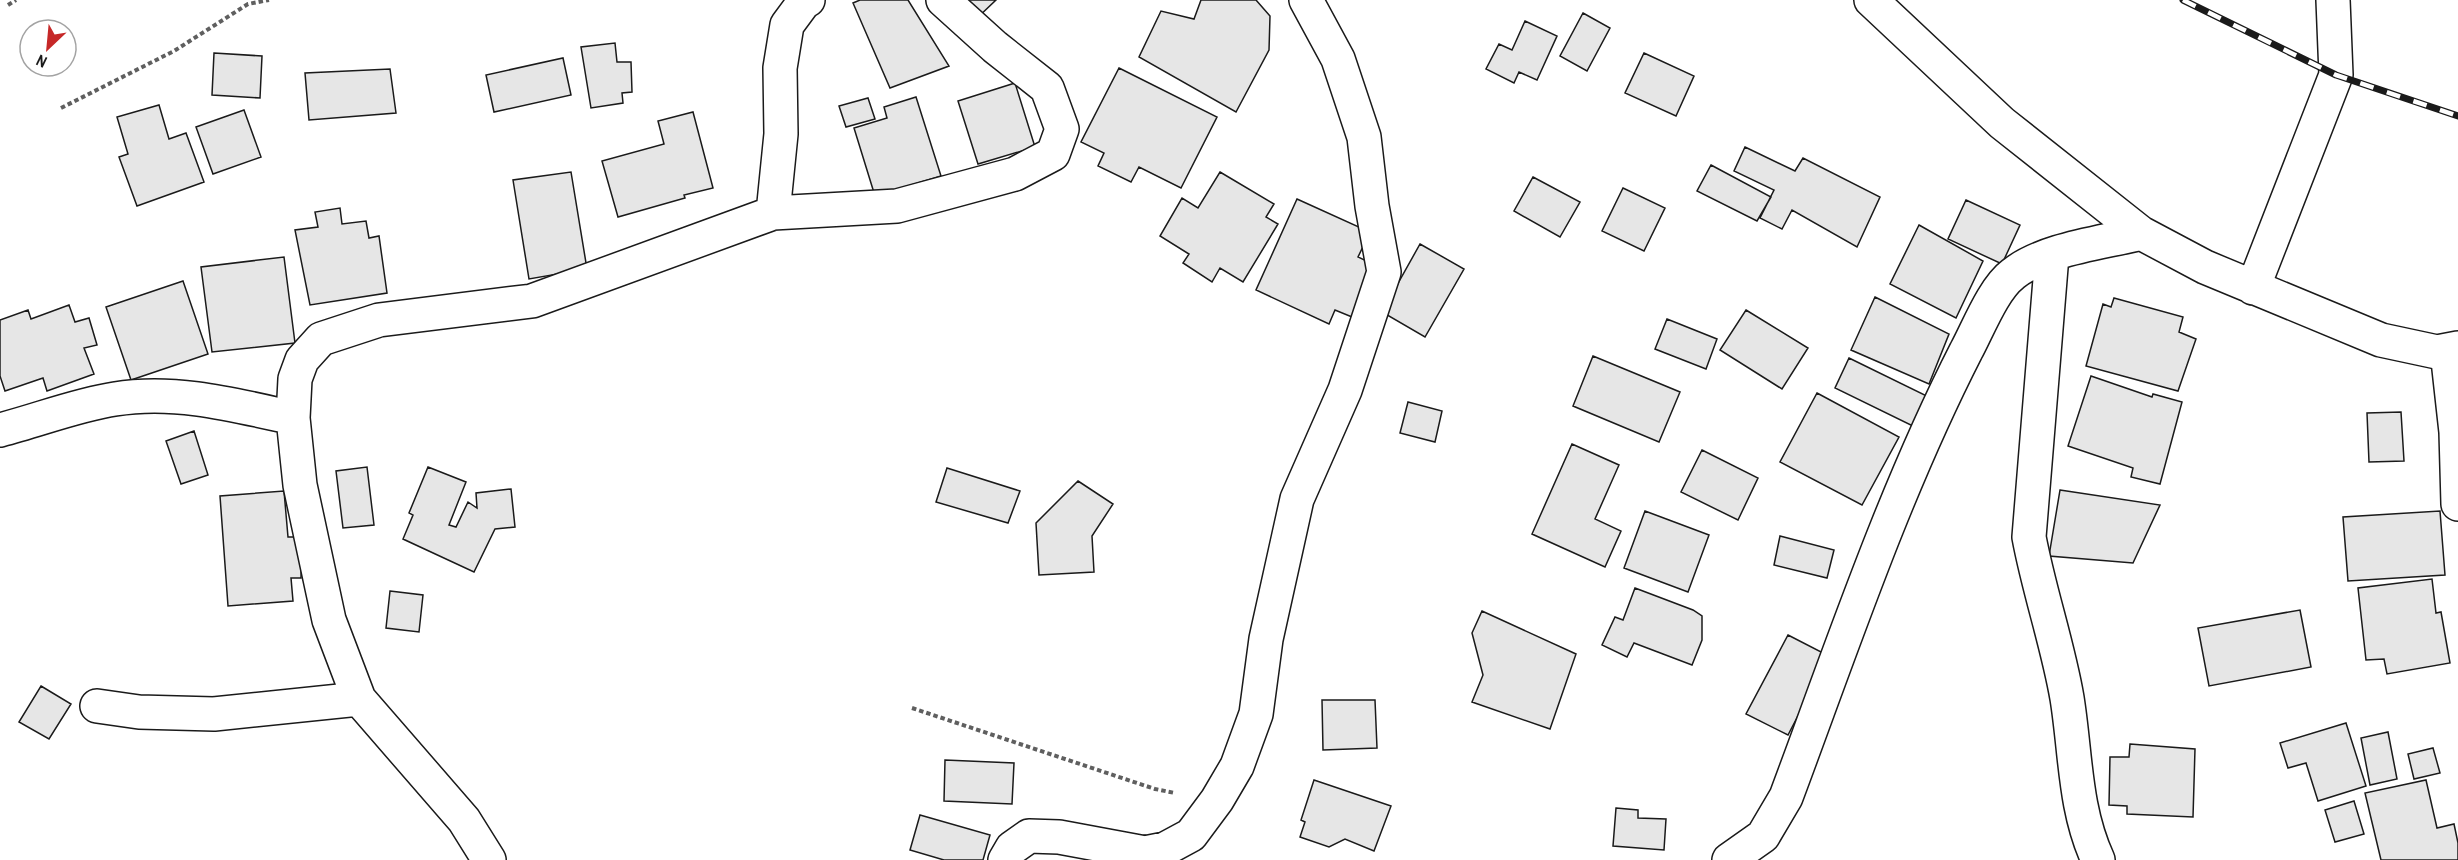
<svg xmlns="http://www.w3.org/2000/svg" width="2458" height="860" viewBox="0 0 2458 860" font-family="'Archivo Narrow',sans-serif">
<rect width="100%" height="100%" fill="#fff"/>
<!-- building -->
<path fill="#e6e6e6" stroke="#1a1a1a" stroke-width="1.5" d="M860,0H908L949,66L890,88L853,3Z
M953,0H996L974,21Z
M1201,0H1256L1270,16L1269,50L1236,112L1139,57L1161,11L1194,19Z
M1583,13L1610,28L1587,71L1560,56Z
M1525,21L1557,36L1537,80L1519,72L1514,83L1486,69L1499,44L1512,50Z
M615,43L617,62H631L632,92L622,93L623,103L591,108L581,47Z
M214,53L262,56L260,98L212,95Z
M1644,53L1694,76L1676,116L1625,93Z
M563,58L571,95L494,112L486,75Z
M1119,68L1217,117L1181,188L1139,167L1131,182L1098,166L1104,153L1081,142Z
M390,69L396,113L309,120L305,73Z
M1015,83L1035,147L978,164L958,101Z
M916,97L941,176L875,196L854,128L887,118L884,107Z
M868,98L875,119L846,127L839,106Z
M159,105L169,139L186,133L204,182L137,206L119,157L128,154L117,117Z
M244,110L261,157L213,174L196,127Z
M693,112L713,188L684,195L685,198L618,217L602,161L664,144L658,121Z
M1745,147L1795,171L1803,158L1880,197L1857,247L1792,210L1782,229L1760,218L1774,190L1734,171Z
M1711,165L1771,197L1757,221L1697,191Z
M571,172L587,269L529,279L513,180Z
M1220,172L1274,204L1266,217L1278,224L1243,282L1220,268L1212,282L1183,263L1189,254L1160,236L1182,198L1198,208Z
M1533,177L1580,202L1560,237L1514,211Z
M1623,188L1665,208L1644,251L1602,231Z
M1297,199L1370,232L1358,257L1375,265L1352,317L1335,310L1329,324L1256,290Z
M1966,200L2020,225L2002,264L1948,239Z
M340,208L342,224L366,221L369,238L379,236L387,293L310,305L295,230L318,227L315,212Z
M1919,225L1983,261L1956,318L1890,284Z
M1420,244L1464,269L1425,337L1382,312Z
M284,257L295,343L212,352L201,267Z
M183,281L208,354L131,380L106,307Z
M1875,297L1949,334L1929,384L1851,350Z
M2114,298L2183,317L2179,332L2196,339L2178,391L2086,366L2103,304L2111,307Z
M69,305L75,322L89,318L97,345L84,348L94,374L47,391L43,378L5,391L0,376V320L28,310L31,319Z
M1746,310L1808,348L1782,389L1720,350Z
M1667,319L1717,339L1706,369L1655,349Z
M1593,356L1680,392L1659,442L1573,406Z
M1849,358L1935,400L1921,430L1835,388Z
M2091,376L2152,397L2153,394L2182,402L2160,484L2131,477L2133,468L2068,446Z
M1817,393L1899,437L1862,505L1780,462Z
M1408,402L1442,411L1435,442L1400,433Z
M2401,412L2404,461L2369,462L2367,413Z
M194,431L208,475L181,484L166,441Z
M1572,444L1619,465L1595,519L1621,531L1605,567L1532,534Z
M1702,450L1758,478L1738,520L1681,492Z
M367,467L374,525L343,528L336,471Z
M428,467L466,482L449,525L456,527L468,502L477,508L476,493L511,489L515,527L495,529L474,572L403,539L413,515L409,513Z
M947,468L1020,491L1008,523L936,502Z
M1078,481L1113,504L1092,536L1094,572L1039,575L1036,523Z
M2060,490L2160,505L2133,563L2049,556Z
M284,491L288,537H302L301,578H291L293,601L228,606L220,496Z
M1645,511L1709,535L1688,592L1624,568Z
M2440,511L2445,575L2348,581L2343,517Z
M1780,536L1834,550L1827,578L1774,565Z
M2432,579L2436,613L2441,612L2450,663L2387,674L2384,659L2366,660L2358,588Z
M1635,588L1693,610L1702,616V640L1692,665L1634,643L1627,657L1602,645L1615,617L1623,620Z
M390,591L423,595L419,632L386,628Z
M2300,610L2311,667L2209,686L2198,628Z
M1482,611L1576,654L1550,729L1472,702L1483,675L1472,633Z
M1788,635L1829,656L1788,735L1746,714Z
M41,686L71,704L49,739L19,722Z
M1322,700H1375L1377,748L1323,750Z
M2346,723L2366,786L2318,801L2306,763L2288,768L2280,743Z
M2388,732L2397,779L2370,785L2361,738Z
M2130,744L2195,749L2193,817L2127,814V806L2109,805L2110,757H2129Z
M2433,748L2440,773L2414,779L2408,754Z
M945,760L1014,763L1012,804L944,801Z
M1314,780L1391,806L1374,851L1345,839L1329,847L1300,837L1305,822L1301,820Z
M2426,780L2437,828L2454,824L2458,843V860H2381L2365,793Z
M2354,801L2364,834L2335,842L2325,810Z
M1616,808L1638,810V818L1666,819L1664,850L1613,846Z
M920,815L990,835L983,860H944L910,850Z"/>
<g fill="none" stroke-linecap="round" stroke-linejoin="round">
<!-- street casing -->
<g stroke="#1a1a1a" stroke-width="36">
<path id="street" d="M1871,0L2002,123L2141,233L2205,267L2381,340L2437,352L2458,348
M773,213L781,134L780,68L787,25L804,2L808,0
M2052,255L2029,537C2039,591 2058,645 2067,698C2076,754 2074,808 2098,860
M2253,288L2336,75L2333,0
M2447,351L2456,432L2458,504
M0,430C39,420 76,405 115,399C175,389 235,405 293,418
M97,706L139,712L214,714L359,699
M489,860L464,820L359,699L329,620L300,485L293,418L295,379L302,360L321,339L379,320L532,301L773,213L897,206L1015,174L1053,154L1062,129L1047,88L995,47L943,0
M1005,860L1012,848L1029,836L1059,837L1145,853L1165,849L1191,835L1217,800L1237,766L1256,714L1266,639L1297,499L1345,390L1384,272L1372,206L1364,137L1338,59L1306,0
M1729,860L1763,836L1786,797C1842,647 1893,494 1966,351C1978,329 1993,289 2013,274C2044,249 2102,243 2141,233"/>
</g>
<!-- path -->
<path stroke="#5f5f5f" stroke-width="4" stroke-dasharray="4.5 3" stroke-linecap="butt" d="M8,5L16,0
M61,108L174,51L248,4L269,0
M912,708L1155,789L1175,793"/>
<!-- street -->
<use href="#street" stroke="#fff" stroke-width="33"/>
<!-- rail casing -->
<g stroke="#1a1a1a" stroke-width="7">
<path id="rail" d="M2183,0L2336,75L2458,116"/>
</g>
<!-- rail -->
<use href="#rail" stroke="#fff" stroke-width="4.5" stroke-dasharray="14" stroke-linecap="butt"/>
</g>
<!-- north arrow -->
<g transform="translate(48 48) rotate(206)"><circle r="28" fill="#ffffff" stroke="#a3a3a3" stroke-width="1.5"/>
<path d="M0-4.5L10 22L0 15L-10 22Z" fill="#c62828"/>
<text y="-9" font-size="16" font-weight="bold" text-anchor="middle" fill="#1a1a1a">N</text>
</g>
</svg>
